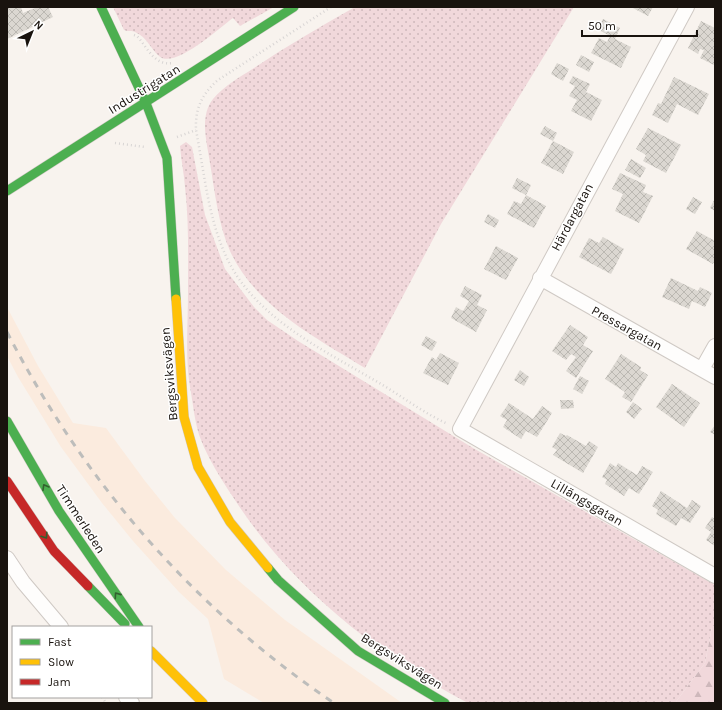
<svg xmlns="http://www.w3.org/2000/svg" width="722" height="710" viewBox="0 0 722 710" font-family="Karla,sans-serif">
<defs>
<pattern id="grass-dots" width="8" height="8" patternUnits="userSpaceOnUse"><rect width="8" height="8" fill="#f1d8db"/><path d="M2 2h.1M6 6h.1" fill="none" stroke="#ceb8bb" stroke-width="1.8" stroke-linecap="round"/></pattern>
<pattern id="forest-firs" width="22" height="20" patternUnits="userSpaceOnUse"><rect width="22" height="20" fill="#f1d8db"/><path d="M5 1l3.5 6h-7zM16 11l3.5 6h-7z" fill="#ceb8bb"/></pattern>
<pattern id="building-cross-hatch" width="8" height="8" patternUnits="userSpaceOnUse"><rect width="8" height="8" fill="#dbd7d1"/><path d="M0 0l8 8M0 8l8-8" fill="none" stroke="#bbb8b2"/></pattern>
</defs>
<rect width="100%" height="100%" fill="#f8f3ee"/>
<!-- built -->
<path fill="#fbebde" d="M7,307L38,366L73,423L106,428L145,481L175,518L226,570L285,620L402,703H264L224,679L208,619L179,592L133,541L102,503L61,447L18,377L7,356Z"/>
<!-- grass -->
<path fill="url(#grass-dots)" d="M113,7H274L240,26L233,18C219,28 174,70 159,56C150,48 147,37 135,32C132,30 128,32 124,30Z
M355,7H574L441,224L365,368C315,337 256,307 230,251C218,223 215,193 210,163C207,142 199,117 213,99C224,86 240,77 254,68C287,46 321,26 355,7Z
M186,142L192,147L205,215L225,269L254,307L267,320L298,341L473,448L715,585V626L712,627L705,663L675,703H468C375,653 290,586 233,497C221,479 209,460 201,440C195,426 193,403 190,387C185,356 188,324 188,292C188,257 189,221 185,187C184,173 181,160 180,146Z"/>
<!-- forest -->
<path fill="url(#forest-firs)" d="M715,626V703H675L705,663L712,627Z"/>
<!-- building -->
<path fill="url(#building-cross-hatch)" d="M9,7H21L23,13L37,7H48L53,17L7,39V8Z
M631,7H653L648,16Z
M603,19L620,28L615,39L631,47L621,68L591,53L599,38L607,42L610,36L597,29Z
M701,21L715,28L714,65L700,58L704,50L700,49L698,54L688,48Z
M581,55L594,62L589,72L576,65Z
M557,63L569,69L563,81L551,74Z
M573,76L590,84L586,92L602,100L591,121L571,111L577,100L569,96L575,86L569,83Z
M674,77L709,94L698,115L677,104L668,123L652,115L658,103L661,104Z
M545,126L557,133L553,141L540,134Z
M648,128L681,145L666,173L643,161L646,155L636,149Z
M553,141L574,152L563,174L541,163Z
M631,159L646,168L640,178L625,170Z
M620,173L646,185L643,192L653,196L639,223L615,211L623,194L612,189Z
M517,178L531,185L526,195L512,188Z
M526,195L546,206L534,228L507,214L514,201L521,204Z
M693,197L702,202L695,214L686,209Z
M715,198V211L710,208Z
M488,214L499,220L495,228L484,222Z
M697,231L715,241V260L713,264L686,249Z
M603,237L624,249L611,274L579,257L589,238L599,243Z
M496,246L518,258L506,280L484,269Z
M671,278L698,291L700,287L712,293L705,307L692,301L689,309L662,297Z
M465,286L482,295L477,305L487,310L476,332L451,318L456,307L463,311L469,301L460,296Z
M570,325L588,337L583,345L593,351L576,378L566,371L576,357L571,354L566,360L552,351Z
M426,336L437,342L432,351L421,345Z
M440,353L459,363L448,385L423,373L432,357L436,360Z
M621,354L641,367L640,370L648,375L631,402L622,397L625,392L605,379Z
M520,370L529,377L524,386L514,380Z
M580,376L589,381L582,394L573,389Z
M672,384L700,403L684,427L656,407Z
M560,400H573L574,408L561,409Z
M633,402L642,409L634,419L626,412Z
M509,403L533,419L542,406L552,413L537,437L526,431L521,439L503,427L507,420L500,416Z
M715,425V435L710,432Z
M560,433L566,436L567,435L586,446L589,441L598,447L583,473L553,455L557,450L552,447Z
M610,463L616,467L618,463L637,475L642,466L653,472L639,494L629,488L624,496L605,484L607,480L602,477Z
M661,491L687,508L692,500L701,506L690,523L681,518L676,526L656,514L658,510L652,506Z
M712,517L715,519V546L706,540L711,532L705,528Z"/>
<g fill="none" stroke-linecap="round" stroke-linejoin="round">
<!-- street casing -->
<g stroke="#cfc9c4" stroke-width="16">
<path id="street" d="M687,7L460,429L715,576
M540,278L715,377
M702,369L715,346
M7,558L23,582L61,627
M126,697L132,703"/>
</g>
<!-- fast casing -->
<g stroke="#cfc9c4" stroke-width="10">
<path id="fast" d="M101,7L146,103L167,158L176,299
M7,191L294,7
M7,421L59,511L139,627
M268,568L278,580L358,651L445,703
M88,586L125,624"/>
</g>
<!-- slow casing -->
<g stroke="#cfc9c4" stroke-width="10">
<path id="slow" d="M176,299L184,417L198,467L230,522L268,568
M151,651L203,703"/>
</g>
<!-- jam casing -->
<g stroke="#cfc9c4" stroke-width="10">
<path id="jam" d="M7,481L54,551L88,586"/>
</g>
<!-- path -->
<path stroke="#d8d5d4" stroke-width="2.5" stroke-dasharray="1 3" stroke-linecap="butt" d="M331,7L218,80C202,94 195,108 196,130C204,171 208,216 225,254C253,318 324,350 381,384C403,397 425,414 448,424
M134,35L137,36C148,48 154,66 173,63
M177,137L196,130
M115,143L145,147
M102,697L106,703"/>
<!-- street -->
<use href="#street" stroke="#fefdfc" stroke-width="14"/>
<!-- fast -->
<use href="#fast" stroke="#4caf50" stroke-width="9"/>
<!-- slow -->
<use href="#slow" stroke="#ffc107" stroke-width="9"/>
<!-- jam -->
<use href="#jam" stroke="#c62828" stroke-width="9"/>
<!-- rail -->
<path stroke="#bdbdbb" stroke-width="3" stroke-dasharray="7 7" stroke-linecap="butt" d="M7,332C85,483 193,608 334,703"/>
</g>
<!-- one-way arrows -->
<defs><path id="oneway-chevron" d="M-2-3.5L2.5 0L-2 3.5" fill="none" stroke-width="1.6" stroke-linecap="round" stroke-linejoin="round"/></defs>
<g stroke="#32612f">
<use href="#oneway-chevron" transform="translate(45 487) rotate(-120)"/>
<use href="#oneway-chevron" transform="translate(45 536) rotate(56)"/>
<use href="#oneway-chevron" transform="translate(117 595) rotate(-125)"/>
</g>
<g text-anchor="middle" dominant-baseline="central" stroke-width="3" stroke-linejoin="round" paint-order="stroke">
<!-- street labels -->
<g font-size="13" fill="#19130e" stroke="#fff">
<text transform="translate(144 89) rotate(-32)">Industrigatan</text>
<text transform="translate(572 217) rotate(-62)">Härdargatan</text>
<text transform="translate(627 328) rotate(29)">Pressargatan</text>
<text transform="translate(169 374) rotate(-95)">Bergsviksvägen</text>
<text transform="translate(587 502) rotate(30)">Lillängsgatan</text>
<text transform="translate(81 519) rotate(57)">Timmerleden</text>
<text transform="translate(402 661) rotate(32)">Bergsviksvägen</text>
</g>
</g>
<!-- border -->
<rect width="722" height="710" fill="none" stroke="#19130e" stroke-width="16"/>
<!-- legend -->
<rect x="12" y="626" width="140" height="72" fill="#ffffff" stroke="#a3a19f"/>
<rect x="20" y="639" width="20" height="6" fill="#4caf50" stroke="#a3a19f"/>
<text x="48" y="646" font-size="12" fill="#19130e">Fast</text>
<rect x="20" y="659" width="20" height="6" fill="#ffc107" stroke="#a3a19f"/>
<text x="48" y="666" font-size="12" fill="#19130e">Slow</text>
<rect x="20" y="679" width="20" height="6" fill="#c62828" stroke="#a3a19f"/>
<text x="48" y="686" font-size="12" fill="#19130e">Jam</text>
<!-- north arrow -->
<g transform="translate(32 32) rotate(43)" stroke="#ffffff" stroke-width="3" paint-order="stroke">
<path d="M0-3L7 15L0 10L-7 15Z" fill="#19130e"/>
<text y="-6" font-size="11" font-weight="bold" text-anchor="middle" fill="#19130e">N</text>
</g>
<!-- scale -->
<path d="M582 30v6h115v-6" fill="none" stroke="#19130e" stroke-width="2"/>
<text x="588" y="30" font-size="12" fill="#19130e" stroke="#ffffff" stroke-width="3" paint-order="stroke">50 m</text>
</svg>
